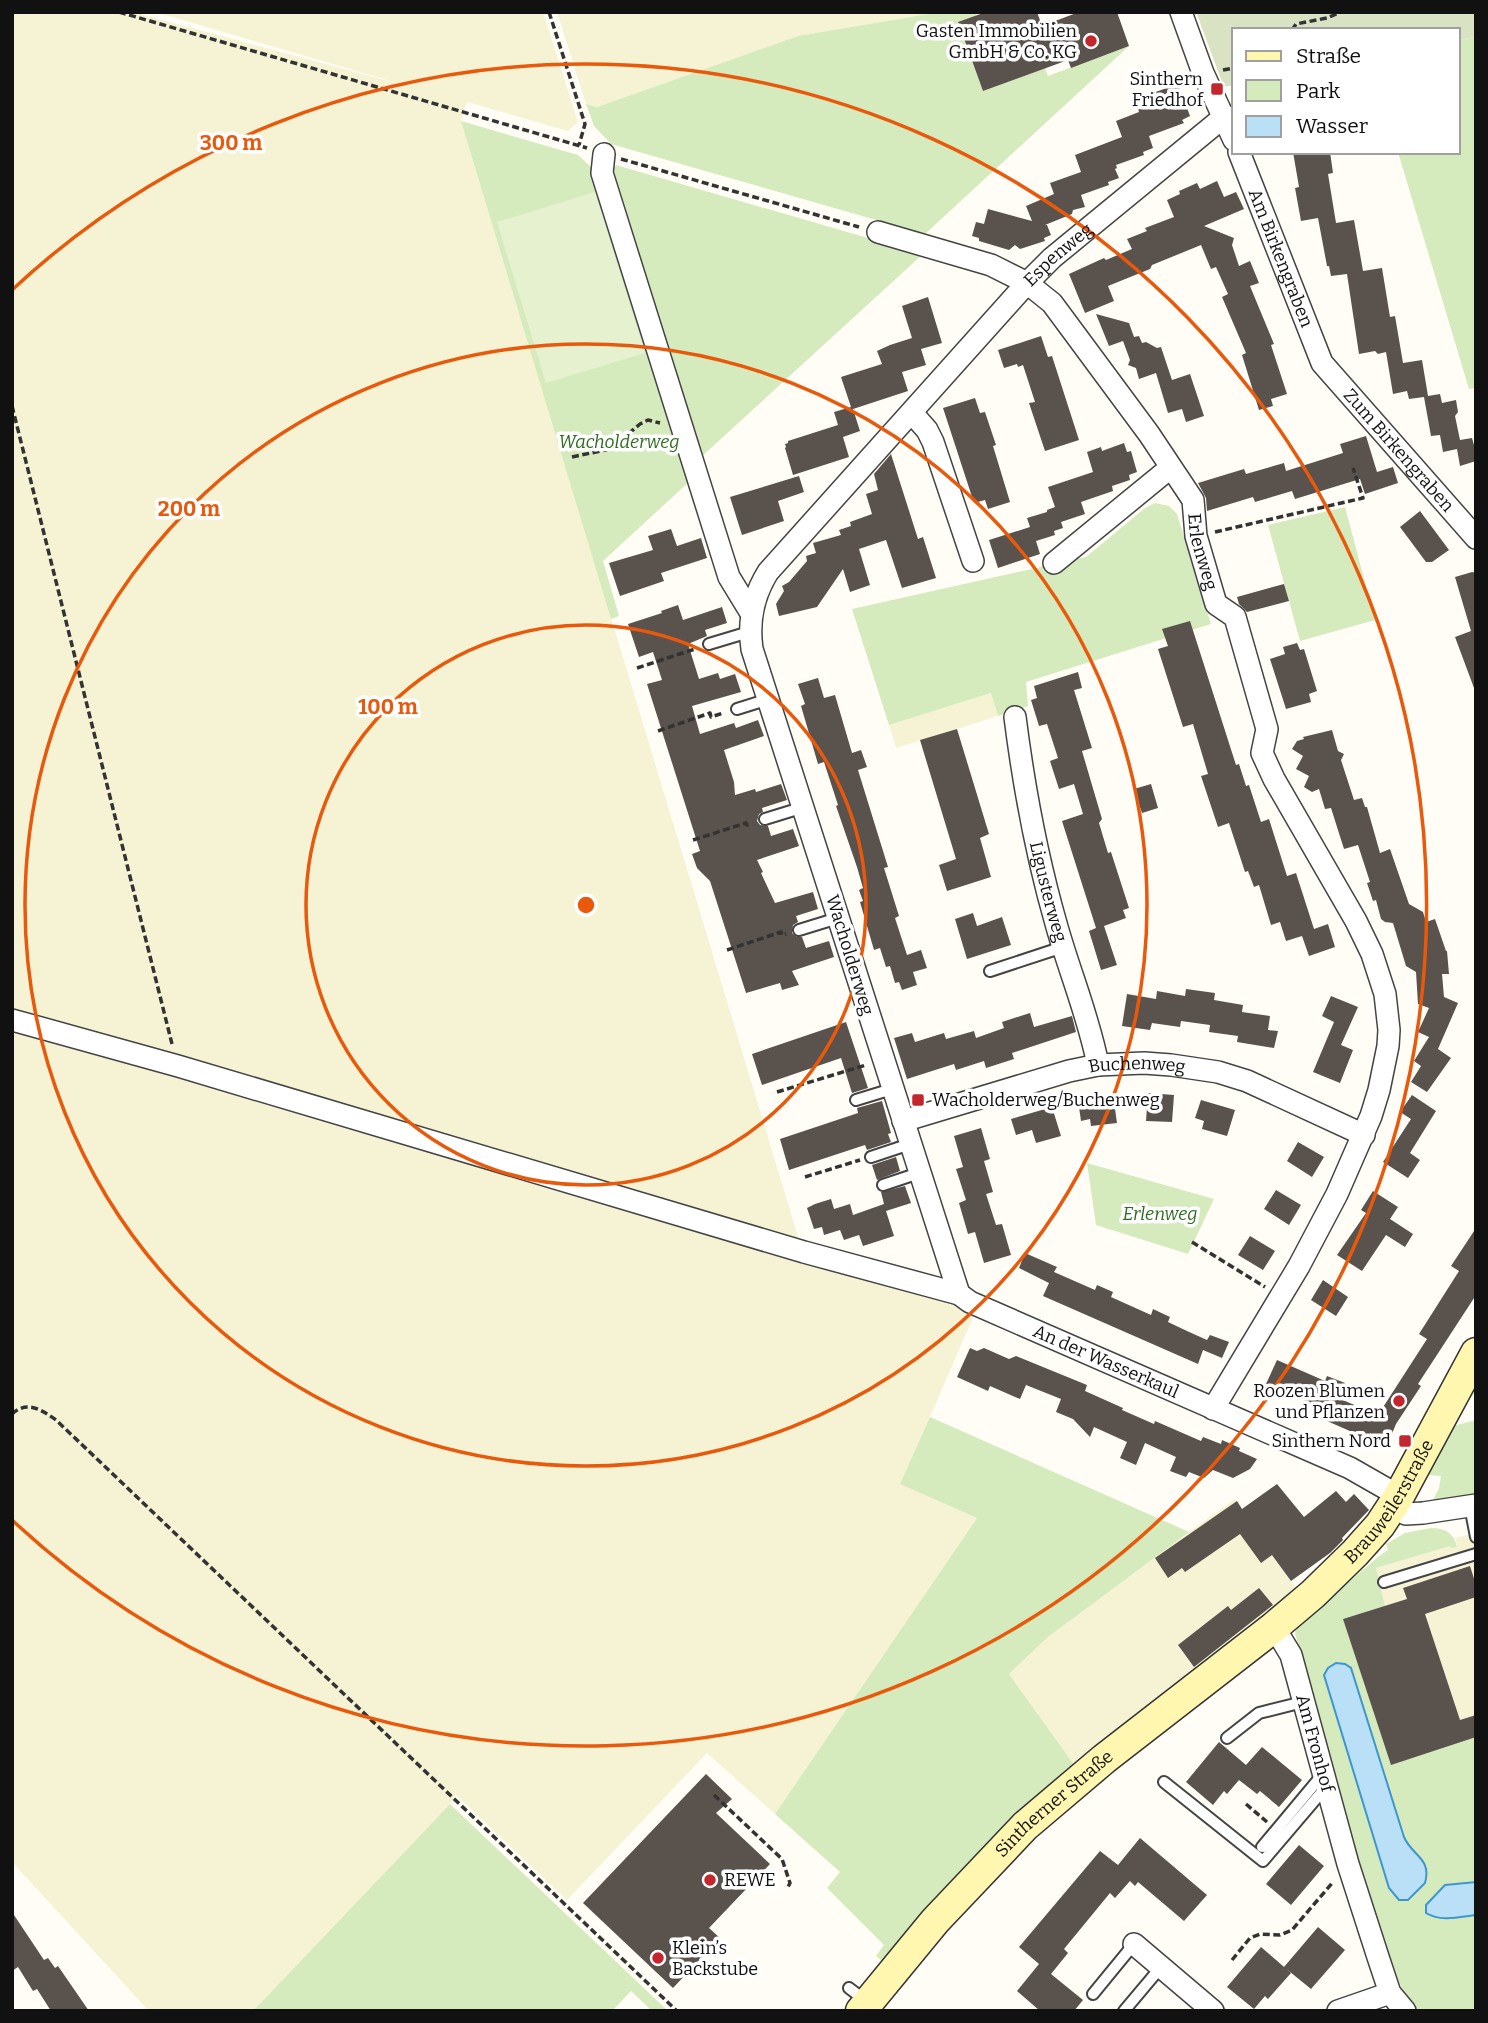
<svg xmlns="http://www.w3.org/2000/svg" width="1488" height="2023" viewBox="0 0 1488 2023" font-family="Bitter,serif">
<rect width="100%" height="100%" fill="#fffdf5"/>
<!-- farmland -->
<path fill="#f6f3d4" d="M12,12H133L411,87L155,12H543L578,122L568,131L467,102L461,121L799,1240L12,1013Z
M557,12H940L798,36L597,107L586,104Z
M991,693L998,716L896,748L889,725Z
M12,1029L932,1296L974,1315L901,1484L977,1518L775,1814L707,1753L567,1900L456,1795L450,1804L253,2011H149L12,1862Z
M1235,1499L1298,1591L1075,1766L1009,1674L1048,1637L1168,1547Z
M1476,1533V1737L1391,1765L1343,1619L1385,1606L1376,1568L1450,1545L1457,1546L1455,1538Z"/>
<!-- green -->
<path fill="#d5ebbd" d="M940,12H975L976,16L958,23L983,91L1045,68L1048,76L1129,46L925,234L611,144L594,126L586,104L597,107L798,36Z
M1476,37V388L1469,389L1398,152H1458V40Z
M461,121L578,155L592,168L691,480L603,561L619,616L611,619Z
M616,165L923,254L699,459L608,173Z
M1155,503L1169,506L1177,514L1211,624L1026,682L1028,706L998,716L991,693L889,725L852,609L1086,557L1145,508Z
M1345,507L1375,620L1300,641L1268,525Z
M1087,1163L1214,1199L1188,1254L1096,1225Z
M930,1417L1189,1532L1048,1637L1009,1674L1075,1766L887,1965L876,1956L884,1945L827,1888L840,1872L775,1814L977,1518L900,1484Z
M1476,1420V1494L1433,1500L1439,1488L1441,1476L1428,1475L1453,1426Z
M1431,1528C1445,1528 1454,1533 1457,1547L1451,1548L1450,1546L1376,1568L1385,1606L1343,1619L1476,1737V2011H1417C1398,1988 1380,1938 1370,1908L1295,1633L1297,1626L1378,1557L1388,1550L1386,1544L1405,1533Z
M450,1804L668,2011H652L631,1991L612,2011H253Z"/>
<!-- cemetery -->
<path fill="#d9e3c4" d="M1196,12H1476V37L1458,40V30H1234V85L1224,87Z"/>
<!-- pitch -->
<path fill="#e6f2cf" d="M595,192L645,353L546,383L497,222Z"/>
<!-- water -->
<path fill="#b9e0f7" stroke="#3f96cf" stroke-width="2" d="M1336,1663L1345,1664L1351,1668L1404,1837C1412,1856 1432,1858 1425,1883L1408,1900H1399L1389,1888L1324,1675L1328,1668Z
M1476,1882V1915C1459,1917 1441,1922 1426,1913V1905L1445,1885Z"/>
<!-- building -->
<path fill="#5a524d" d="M986,12H1037L1042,26L1079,12H1117L1129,46L1071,68L1068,60L983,91L958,22Z
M1178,84L1190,116L1182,120L1184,123L1149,136L1153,148L1143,152L1144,155L1116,165L1117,168L1115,169L1119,178L1108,182L1109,185L1081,195L1085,207L1073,210L1072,214L1045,225H1047L1051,235L1044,238L1045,241L1020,249L1015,245L1009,250L979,241V238L972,236L976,222L984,224L988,209L1032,221L1026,206L1054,194L1050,183L1081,172L1075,155L1122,137L1116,121L1139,112L1137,105L1152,100L1150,94Z
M1293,152H1330L1333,173L1328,174L1336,223L1354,220L1363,271L1382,268L1390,317L1395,316L1403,363L1422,360L1428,396L1440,394L1442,403L1456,400L1458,412L1455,416L1460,440L1472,438L1474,445H1476V461L1460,466L1457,449L1443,452L1440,435L1431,436L1424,397L1409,399L1407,391L1393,394L1386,352L1378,354L1375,351L1359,354L1347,274L1331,276L1329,266H1327L1318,218L1301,221L1295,188L1299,187Z
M1217,181L1224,197L1236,192L1244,209L1204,226L1234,238L1232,245L1239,266L1250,261L1259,283L1250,286L1274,344L1271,345L1287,394L1271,399L1273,406L1259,410L1242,355L1246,353L1222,297L1228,294L1216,267L1211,269L1201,245L1152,265L1150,269L1108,286L1114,301L1085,313L1069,274L1104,258L1106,260L1132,249L1127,239L1147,231L1145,228L1174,217L1167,200L1180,194L1179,191L1197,183L1200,189Z
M928,297L942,343L921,349L926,365L902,372L908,391L853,409L860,431L843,437L849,457L793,475L785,448L786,447L785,444L788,443V441L838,425L834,412L851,407L841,377L882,364L877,351L890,345L912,338L902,306Z
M1096,314L1129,323L1134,337L1139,336L1142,343L1146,342L1157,348L1161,347L1172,380L1190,374L1204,416L1186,422L1182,409L1168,413L1156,373L1139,379L1136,368L1128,365L1130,360L1123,341L1109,346Z
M1041,336L1048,357L1052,356L1079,440L1045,451L1029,403L1035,402L1023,365L1018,367L1017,364L1004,368L998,350Z
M975,398L980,413L985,412L996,445L993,446L1010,502L988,509L985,500L974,503L943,408Z
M1366,436L1377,472L1393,467L1398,483L1365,494L1360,479L1295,499L1292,491L1255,502L1253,497L1207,511L1206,498L1198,483L1244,469L1246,474L1284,463L1286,471L1343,453L1340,444Z
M1124,443L1127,452L1131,451L1137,472L1129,475L1130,480L1112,486L1113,491L1081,502L1085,514L1061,522L1063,528L1054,531L1055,535L1036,541L1040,554L998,568L989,540L1030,527L1027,518L1047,512V510L1055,507L1048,487L1093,472L1087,452L1101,447L1102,451Z
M891,454L918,539L923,537L936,578L902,588L886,540L859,549L870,585L850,592L843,569L817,607L779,616L776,604L784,591L782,586L789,582L807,561L806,556L816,553L813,543L841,535L839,530L851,526L850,522L872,514L866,494L878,490L874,474Z
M799,476L804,492L778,501L784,521L742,535L730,497Z
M1420,511L1449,550L1432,562H1426L1400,527Z
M671,529L677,546L701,538L707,558L661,573L664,581L620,596L609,563L653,550L648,536Z
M1472,572L1476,573V687L1474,688L1455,637L1471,631L1455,577Z
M1284,584L1289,601L1247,612L1239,604L1237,597Z
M678,605L683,620L722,607L727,623L705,630L707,636L688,644L699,679L718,673L720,679L735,674L741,692L692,706L700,734L734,723L736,728L758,720L764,736L724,750L734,782L735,795L755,789L756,792L781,784L787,800L762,808L763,812L759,814L757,821L760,825L768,826L771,836L793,829L799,846L757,860L763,872L761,873L775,903L813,892L818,909L796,916L798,922L793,925L792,933L797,937H802L806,948L829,941L834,957L792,971L799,985L782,990L780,983L746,993L710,881L697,868L692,854L700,851L647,684L662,680L653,652L639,657L628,624L662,613L661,611Z
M1190,621L1236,765L1239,764L1246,786L1249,785L1261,822L1269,819L1287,876L1296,873L1314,929L1328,924L1335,947L1309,956L1302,936L1286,941L1280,922L1271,925L1259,885L1254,887L1248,871L1245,872L1229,823L1218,827L1201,776L1208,774L1193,724L1183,727L1158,649L1168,646L1162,629Z
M1297,643L1300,650L1304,649L1317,691L1309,694L1311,702L1286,709L1270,659L1285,654L1283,647Z
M1078,672L1082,688L1074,690L1092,748L1082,751L1102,819L1099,823L1108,853L1111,852L1129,908L1123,910L1126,918L1104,926L1117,965L1101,970L1089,931L1096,928L1062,821L1083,814L1074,784L1059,789L1050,761L1058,758L1047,724L1039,726L1031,700L1037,698L1034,686Z
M818,678L824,698L835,695L852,753L861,750L867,767L858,770L888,867L884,868L899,916L895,918L907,955L921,950L927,968L913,972L917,985L902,990L899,982L895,983L890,966L886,967L880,948L874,950L860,902L863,901L859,890L863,888L857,867L836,806L838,805L824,762L818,764L801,706L805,704L798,684Z
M957,729L989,834L980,838L991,877L947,891L939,865L956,859L920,740Z
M1332,730L1338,751L1344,754L1341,760L1354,800L1362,798L1365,807H1367L1380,853L1390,849L1409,904L1423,912L1426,922L1435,919L1446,951H1447L1449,974H1442L1444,997L1458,1003L1438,1049L1451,1058L1427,1092L1411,1082L1421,1066L1414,1061L1429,1037L1418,1032L1429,1008L1418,1004L1416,972L1406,966L1393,923L1385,922L1381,919L1376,900L1373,901L1367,883L1370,882L1358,845L1344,849L1331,808L1325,809L1319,789L1312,792L1304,787L1309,776L1296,769L1303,756L1292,749L1297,741L1304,739L1303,737Z
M1151,784L1158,808L1142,813L1134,789Z
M973,913L977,926L1002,917L1011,945L967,959L955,919Z
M1186,989L1215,993L1214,1000L1243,1005L1242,1012L1270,1016L1268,1030L1278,1031L1274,1048L1237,1042L1238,1036L1209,1032L1210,1025L1181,1021L1180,1027L1152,1023L1150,1030L1122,1026L1127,994L1156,999L1157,991L1185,996Z
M1331,996L1358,1007L1341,1045L1353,1050L1340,1083L1313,1072L1334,1022L1322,1016Z
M1030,1013L1034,1027L1072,1016L1076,1032L1012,1053L1014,1059L986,1068L984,1061L956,1070L954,1064L907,1079L894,1038L912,1033L915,1042L944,1033L946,1039L974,1031L976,1038L1004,1028L1002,1022Z
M846,1022L868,1088L852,1093L841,1058L762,1085L752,1054Z
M1148,1093L1174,1095L1172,1122L1146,1121Z
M1113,1095L1117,1123L1091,1126L1090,1119L1081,1121L1078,1100Z
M1412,1095L1436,1111L1410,1153L1420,1160L1408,1178L1383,1162L1411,1119L1400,1112Z
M1201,1100L1235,1110L1227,1136L1202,1129L1204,1121L1195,1118Z
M882,1101L891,1133L888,1134L891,1142L867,1150L865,1145L789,1170L780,1139L858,1113L857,1108Z
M1052,1107L1061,1136L1036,1143L1032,1130L1016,1135L1011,1119Z
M981,1128L990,1159L984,1161L993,1192L986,1194L996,1225L1002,1224L1011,1255L984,1263L975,1232L968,1234L959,1203L966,1200L956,1169L963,1167L954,1136Z
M1298,1142L1324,1157L1312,1177L1287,1161Z
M896,1157L900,1171L877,1180L872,1165Z
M905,1186L911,1203L886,1211L894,1236L863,1246L859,1235L844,1240L840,1230L824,1235L822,1227L814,1229L807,1208L815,1204L831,1199L834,1209L850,1204L853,1215L884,1204L881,1192Z
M1276,1190L1301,1205L1289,1225L1264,1209Z
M1373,1191L1398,1207L1390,1219L1413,1234L1405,1247L1386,1235L1362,1271L1337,1255L1366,1213L1361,1210Z
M1476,1228V1295L1418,1384L1421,1386L1396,1424L1389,1441L1370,1433L1368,1439L1327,1421L1331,1412L1266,1384L1277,1360L1325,1381L1327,1376L1345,1383L1338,1398L1378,1415L1427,1339L1419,1334L1459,1271L1451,1266Z
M1250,1236L1275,1251L1263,1270L1238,1255Z
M1025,1253L1057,1267L1054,1272L1095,1290L1097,1285L1113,1292L1111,1297L1151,1315L1153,1309L1170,1317L1168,1322L1187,1331L1207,1340L1210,1335L1229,1342L1222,1358L1203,1350L1198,1364L1043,1296L1049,1283L1019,1268Z
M1323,1280L1348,1297L1336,1316L1311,1300Z
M970,1348L977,1351L984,1348L1009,1359L1016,1356L1087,1385L1085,1391L1123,1408L1122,1410L1154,1424L1155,1421L1201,1441L1203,1437L1221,1444L1222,1440L1240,1448L1239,1451L1257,1459L1250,1469L1233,1478L1213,1470L1204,1478L1189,1472L1186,1477L1170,1471L1176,1457L1145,1443L1136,1465L1120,1458L1127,1442L1094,1427L1090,1437L1073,1419L1056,1412L1061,1399L1026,1385L1020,1399L990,1386L988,1391L957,1377Z
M1277,1484L1304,1517L1336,1491L1346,1502L1354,1494L1369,1510L1342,1538L1343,1540L1330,1553L1291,1581L1272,1555L1261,1563L1240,1534L1185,1572L1182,1568L1168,1578L1155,1558L1237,1501L1242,1509Z
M1470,1566L1476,1585V1597L1425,1614L1460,1720L1476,1715V1737L1391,1765L1343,1619L1407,1599L1403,1588Z
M1259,1588L1273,1605L1194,1667L1178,1645L1228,1606L1231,1610Z
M1219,1742L1246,1765L1262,1747L1302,1780L1279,1807L1260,1791L1257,1794L1239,1780L1227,1794L1224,1791L1213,1805L1186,1782Z
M706,1774L732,1799L716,1813L770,1864L709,1928L720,1938L673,1988L583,1903Z
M1140,1838L1207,1895L1184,1921L1138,1882L1135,1886L1130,1881L1115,1898L1110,1893L1064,1949L1068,1953L1051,1974L1083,2000L1074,2011H1040L1017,1991L1039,1964L1019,1947L1100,1851L1118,1865Z
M1299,1845L1324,1866L1291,1905L1266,1884Z
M12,1912L44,1960L48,1958L55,1968L58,1966L89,2011H51L37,1989L33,1991L18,1967L12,1971Z
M1318,1927L1345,1950L1311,1989L1284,1967Z
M1261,1947L1291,1973L1268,1999L1265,1996L1254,2009L1227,1987Z"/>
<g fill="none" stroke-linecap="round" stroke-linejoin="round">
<!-- lane casing -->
<g stroke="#444" stroke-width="14">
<path id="lane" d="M709,644L749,632
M737,709L769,699
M765,819L804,807
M799,930L838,918
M990,971L1063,947
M856,1100L892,1089
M871,1157L910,1144
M883,1185L919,1173
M1470,1506L1476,1537
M1384,1582L1476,1554
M1227,1738L1259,1713L1303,1702
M1164,1782L1263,1861L1326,1787
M1262,1847L1323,1774
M849,1988L866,2001
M1093,1994L1134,1944
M1124,2011L1161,1967"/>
</g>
<!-- street casing -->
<g stroke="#444" stroke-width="24">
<g id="street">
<path d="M1181,12L1203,73L1234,140"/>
<path id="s1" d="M1239,152L1322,363L1476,538"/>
<path d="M604,154L602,173L729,577L751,613"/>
<path id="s2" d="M878,232L991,265L1027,283L1052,303L1149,434L1193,500L1196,536L1216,604L1235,617L1267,729L1262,753L1274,779L1356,921L1372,954L1385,994L1389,1030L1388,1046L1379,1090L1371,1116L1337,1194L1299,1266L1213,1409"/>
<path d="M912,413L927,430L933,442L973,561"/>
<path d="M1054,563L1170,468"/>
<path id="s3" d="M1015,717C1024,788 1037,858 1057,927C1070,973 1089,1018 1098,1065"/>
<path id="s4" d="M12,1020L178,1066L804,1252L959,1294L970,1302L1350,1468L1399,1496"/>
<path id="s5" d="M903,1121L1069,1071L1098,1065L1144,1063L1171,1065L1218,1072L1247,1081L1364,1135"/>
<path id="s6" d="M959,1294L752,649C748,621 753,596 768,572L1027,283L1052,258L1225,116"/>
<path d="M1392,1507L1406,1514L1423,1513L1476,1505"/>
<path id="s7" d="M1274,1627L1291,1655L1348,1864L1378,1957L1390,1993L1405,2011"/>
<path d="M1134,1944L1213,2011"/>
<path d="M1338,2011L1390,1993"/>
</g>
</g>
<!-- secondary casing -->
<g stroke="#333" stroke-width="33">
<g id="secondary">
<path id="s8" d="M861,2011L935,1921L1025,1826L1104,1759L1274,1627L1313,1594L1355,1553L1380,1525L1399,1496L1476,1353"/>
</g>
</g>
<!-- path -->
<path stroke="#333" stroke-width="3.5" stroke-dasharray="7 3.5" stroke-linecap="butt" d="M119,12L587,148
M549,12L585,124L579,145
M1292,30L1296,24L1327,18L1341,12
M1223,70L1234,68
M621,159L859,227
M12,406L172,1044
M572,457L610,449L640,424L648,420L660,423
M1215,532L1363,498L1353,468
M637,668L695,649
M658,731L710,713L711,717L723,713
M693,840L746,823L747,825L752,824
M727,950L781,932L782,935L786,934
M777,1092L866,1065
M805,1177L860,1160
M1192,1242L1265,1287
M12,1414C27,1400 42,1410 56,1420L677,2011
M714,1795L782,1859L790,1883L787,1889
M1246,1804L1267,1822
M1232,1960L1250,1938L1260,1934L1280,1935L1292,1930L1333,1882"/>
<!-- lane -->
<use href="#lane" stroke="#fff" stroke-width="10"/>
<!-- street -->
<use href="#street" stroke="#fff" stroke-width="21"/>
<!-- secondary -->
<use href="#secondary" stroke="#fff6b0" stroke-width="30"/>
</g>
<!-- distance rings -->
<g fill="none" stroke="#e8590c" stroke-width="3.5">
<circle cx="586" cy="905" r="280"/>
<circle cx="586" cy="905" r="561"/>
<path d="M12 290A841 841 0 1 1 12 1520"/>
</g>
<!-- markers -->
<g fill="#c4262e" stroke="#fff" stroke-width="2.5">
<circle cx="1091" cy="41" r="7"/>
<rect x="1210" y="82" width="14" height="14" rx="3.5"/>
<rect x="911" y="1093" width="14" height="14" rx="3.5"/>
<circle cx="1399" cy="1401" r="7"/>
<rect x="1398" y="1434" width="14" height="14" rx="3.5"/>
<circle cx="710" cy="1880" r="7"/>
<circle cx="658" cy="1958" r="7"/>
</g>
<g text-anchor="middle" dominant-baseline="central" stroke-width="7" stroke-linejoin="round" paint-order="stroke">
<!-- poi labels -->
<g font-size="18" fill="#111" stroke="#fff" text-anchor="end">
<text x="1077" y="31">Gasten Immobilien<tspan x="1077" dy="21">GmbH &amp; Co. KG</tspan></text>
<text x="1203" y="79">Sinthern<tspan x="1203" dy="21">Friedhof</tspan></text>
<text x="932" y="1100" text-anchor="start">Wacholderweg/Buchenweg</text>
<text x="1385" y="1391">Roozen Blumen<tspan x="1385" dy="21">und Pflanzen</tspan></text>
<text x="1391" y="1441">Sinthern Nord</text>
<text x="724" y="1880" text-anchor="start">REWE</text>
<text x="672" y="1948" text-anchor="start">Klein’s<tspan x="672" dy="21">Backstube</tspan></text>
</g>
<!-- street labels -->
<g font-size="18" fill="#111" stroke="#fff">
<text stroke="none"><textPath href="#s6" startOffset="1188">Espenweg</textPath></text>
<text stroke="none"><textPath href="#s1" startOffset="114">Am Birkengraben</textPath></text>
<text stroke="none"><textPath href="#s1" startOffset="343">Zum Birkengraben</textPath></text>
<text stroke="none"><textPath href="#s2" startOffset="485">Erlenweg</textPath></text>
<text stroke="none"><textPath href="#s3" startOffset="178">Ligusterweg</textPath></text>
<text transform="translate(850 955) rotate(73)">Wacholderweg</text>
<text stroke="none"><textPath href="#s5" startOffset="242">Buchenweg</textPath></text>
<text stroke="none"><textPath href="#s4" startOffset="1148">An der Wasserkaul</textPath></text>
<text stroke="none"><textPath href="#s8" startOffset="738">Brauweilerstraße</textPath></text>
<text stroke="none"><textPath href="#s7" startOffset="124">Am Fronhof</textPath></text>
<text stroke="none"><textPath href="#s8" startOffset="284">Sintherner Straße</textPath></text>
</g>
<!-- park labels -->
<g font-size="18" font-style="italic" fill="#2f6b1f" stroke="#fff">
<text x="619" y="442">Wacholderweg</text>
<text x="1160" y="1214">Erlenweg</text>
</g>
</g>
<circle cx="586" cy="905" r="10" fill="#e8590c" stroke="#fff" stroke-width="3.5"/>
<g font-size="21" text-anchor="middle" font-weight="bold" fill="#e8590c" stroke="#fff" stroke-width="7" stroke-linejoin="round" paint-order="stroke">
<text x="231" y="150">300 m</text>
<text x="189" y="516">200 m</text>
<text x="388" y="714">100 m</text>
</g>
<!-- border -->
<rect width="1488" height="2023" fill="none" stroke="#111111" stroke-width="28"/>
<!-- legend -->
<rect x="1232" y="28" width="228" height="126" fill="#ffffff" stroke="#a0a0a0" stroke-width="2"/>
<rect x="1246" y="51" width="35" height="10" fill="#fff6b0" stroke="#a0a0a0" stroke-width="2"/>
<text x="1296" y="63" font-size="21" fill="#111111">Straße</text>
<rect x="1246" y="80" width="35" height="21" fill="#d5ebbd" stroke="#a0a0a0" stroke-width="2"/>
<text x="1296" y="98" font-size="21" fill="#111111">Park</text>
<rect x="1246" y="116" width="35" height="21" fill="#b9e0f7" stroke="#a0a0a0" stroke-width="2"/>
<text x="1296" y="133" font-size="21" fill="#111111">Wasser</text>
</svg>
